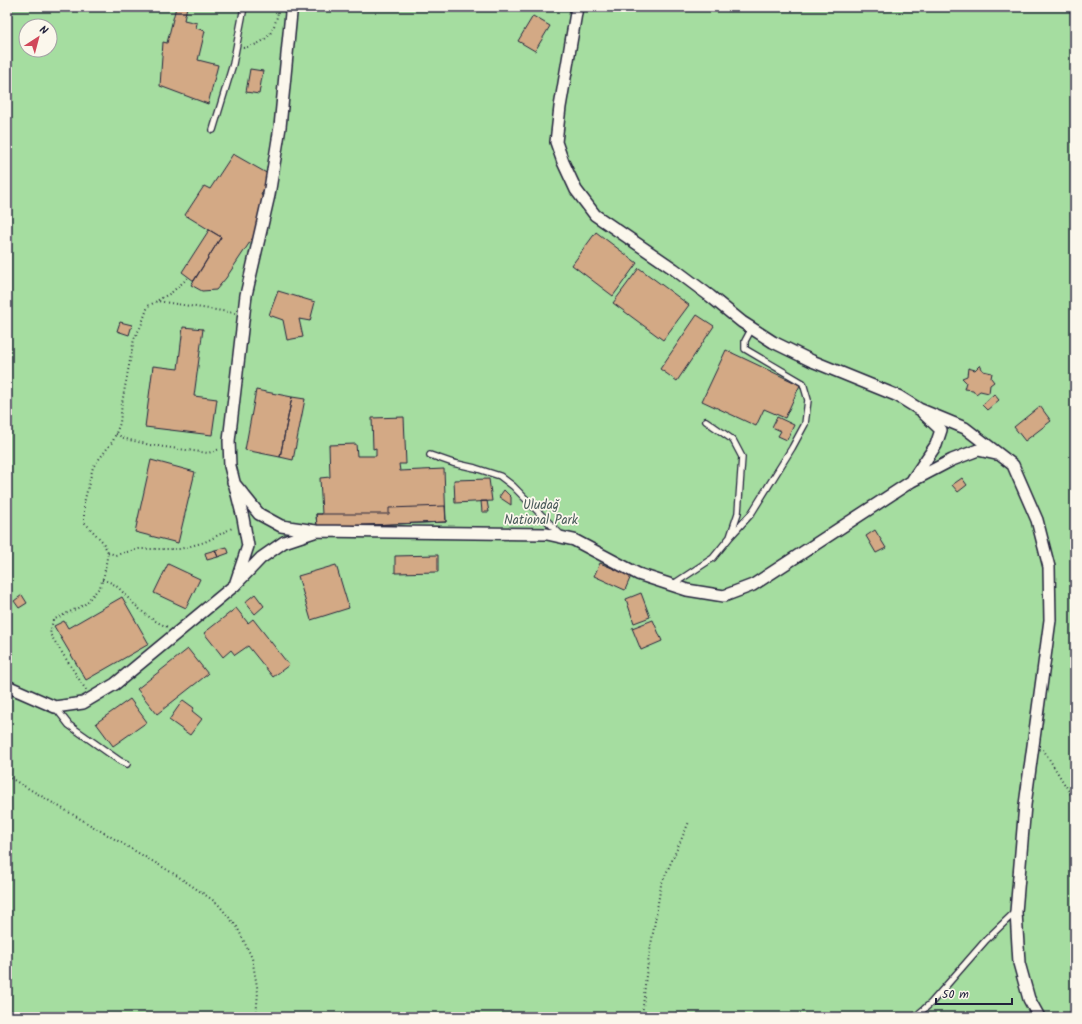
<svg xmlns="http://www.w3.org/2000/svg" width="1082" height="1024" viewBox="0 0 1082 1024" font-family="Kalam,sans-serif">
<rect width="100%" height="100%" fill="#efe0cd"/>
<filter id="ink" filterUnits="userSpaceOnUse"><feTurbulence type="fractalNoise" baseFrequency=".025" numOctaves="2"/><feDisplacementMap in="SourceGraphic" scale="8" xChannelSelector="R" yChannelSelector="G"/><feConvolveMatrix kernelMatrix="1 2 1 2 8 2 1 2 1" color-interpolation-filters="sRGB"/></filter>
<g filter="url(#ink)">
<!-- green -->
<path fill="#a5dda0" stroke="#64806e" fill-rule="evenodd" d="M7,7H1075V1017H7ZM26,26H50V50H26Z"/>
<!-- building -->
<path fill="#d3a985" stroke="#22223b" d="M176,7H187L184,20L197,23L196,28L205,31L198,60L218,65L208,104L160,86L163,42L167,43Z
M533,16L550,26L535,51L518,41Z
M250,69L263,71L259,94L246,92Z
M233,154L270,175L261,195L265,197L254,236L226,278L216,290L202,291L191,285L221,237L185,215L204,186L210,189Z
M209,230L221,237L194,281L182,272Z
M596,232L637,263L613,296L572,265Z
M639,268L689,305L663,340L613,303Z
M278,291L315,302L310,321L299,319L303,337L287,340L283,320L269,315Z
M697,315L714,326L677,381L660,369Z
M120,322L132,325L129,335L117,331Z
M183,327L203,329L194,396L217,399L212,435L145,427L153,366L178,369Z
M726,350L800,385L785,418L764,409L756,426L702,401Z
M980,365L983,371L992,373L991,378L994,382L990,385L989,393L980,391L976,394L973,390L964,389L966,382L962,378L967,376L968,368L975,370Z
M256,390L292,397L280,457L245,450Z
M994,394L999,400L987,410L982,405Z
M292,397L305,399L293,460L280,457Z
M1040,406L1051,421L1025,441L1014,427Z
M404,417L406,464H399L400,471L444,469L446,522L317,527L316,514H322L320,478L330,477L329,445L356,444L357,456H376V448L373,449L372,418Z
M777,417L794,425L787,440L778,436L781,431L772,427Z
M151,460L195,472L178,543L135,532Z
M962,478L967,485L958,492L952,485Z
M489,479L492,501L455,503L454,480Z
M504,490L511,497V505L499,497Z
M481,501H487L489,512H482Z
M445,506L446,522L317,527L316,514H389V508Z
M875,530L886,548L876,553L866,536Z
M227,547L229,553L218,557L215,550Z
M215,550L218,557L207,560L205,553Z
M438,555V572L395,573V556Z
M600,563L631,576L625,590L594,576Z
M168,564L200,579L186,608L154,593Z
M336,565L349,608L311,620L298,576Z
M641,593L650,617L634,623L626,599Z
M255,594L264,606L255,614L245,602Z
M22,595L27,603L19,608L14,601Z
M122,597L149,644L86,680L54,626L64,621L68,628Z
M236,608L248,623L253,619L289,665L273,677L248,646L235,655L231,650L223,657L204,633Z
M653,620L662,641L641,650L632,628Z
M188,649L208,674L157,714L137,689Z
M130,699L147,722L113,746L96,723Z
M183,700L194,708L192,711L202,719L190,735L169,720Z"/>
<g fill="none" stroke-linecap="round" stroke-linejoin="round">
<!-- service casing -->
<g stroke="#22223b" stroke-width="8">
<path id="service" d="M213,130L233,64L244,7
M430,455L453,463L475,468L500,476L513,486L561,535
M730,537L751,514L792,448L805,424L808,400L803,383L745,349V341L752,328
M672,585L713,558L730,537L738,513L742,457L733,440L706,421
M55,707L69,725L120,761L127,764
M915,1017L931,1003L986,940L1015,912"/>
</g>
<!-- minor casing -->
<g stroke="#22223b" stroke-width="14">
<path id="minor" d="M577,7L560,107L556,142L563,162L576,190L595,215L674,269L710,296L742,322L773,342L812,361L898,396L919,409L965,428L1013,465L1037,520L1049,567L1050,620L1025,805L1016,912L1019,963L1029,999L1039,1017
M913,479L936,445L941,430L923,413
M233,482L259,514L281,526L316,531L547,534L574,540L638,574L687,590L724,596L753,585L912,481L952,460L978,450L996,454
M235,585L248,546L243,518L230,466L229,441L246,295L269,195L280,127L291,13L290,7
M7,686L55,707L83,703L115,684L235,585L261,558L284,542L314,532"/>
</g>
<!-- path -->
<path stroke="#22223b" stroke-width="2" stroke-dasharray="1 3" stroke-linecap="butt" d="M243,48C269,43 274,32 279,8
M158,300L171,293L189,277
M116,434L126,439L150,445L208,453L220,449
M108,552L115,555L139,549H180L205,542L234,527
M102,580C116,582 122,592 132,602C142,612 154,622 168,627
M86,690L50,634L53,620L84,605L100,587L104,575L108,552L102,541L84,522V503L93,467L113,441L120,423L122,403L134,339L141,326L148,306L157,301L235,313
M1043,749L1075,801
M7,776L176,875L217,903L237,927L252,958L258,992L256,1017
M642,1017L646,975L661,885L689,822"/>
<!-- service -->
<use href="#service" stroke="#fbf7ec" stroke-width="5.5"/>
<!-- minor -->
<use href="#minor" stroke="#fbf7ec" stroke-width="11"/>
</g>
</g>
<g text-anchor="middle" dominant-baseline="central" stroke-width="3.5" stroke-linejoin="round" paint-order="stroke">
<!-- park labels -->
<g font-size="13" fill="#495a59" stroke="#fbf7ec">
<text x="541" y="505">Uludağ<tspan x="541" dy="15">National Park</tspan></text>
</g>
</g>
<!-- margin -->
<rect width="1082" height="1024" fill="none" stroke="#fbf7ec" stroke-width="24"/>
<rect x="12" y="12" width="1058" height="1000" fill="none" stroke="#22223b" stroke-width="1.5" filter="url(#ink)"/>
<!-- north arrow -->
<g transform="translate(38 38) rotate(36)"><circle r="19" fill="#fbf7ec" stroke="#a4a2a5"/>
<path d="M0-3L7 15L0 10L-7 15Z" fill="#d1495b"/>
<text y="-6" font-size="11" font-weight="bold" text-anchor="middle" fill="#22223b">N</text>
</g>
<!-- scale -->
<path d="M936 998v6h76v-6" fill="none" stroke="#22223b" stroke-width="2"/>
<text x="942" y="998" font-size="12" fill="#22223b" stroke="#fbf7ec" stroke-width="3" paint-order="stroke">50 m</text>
</svg>
